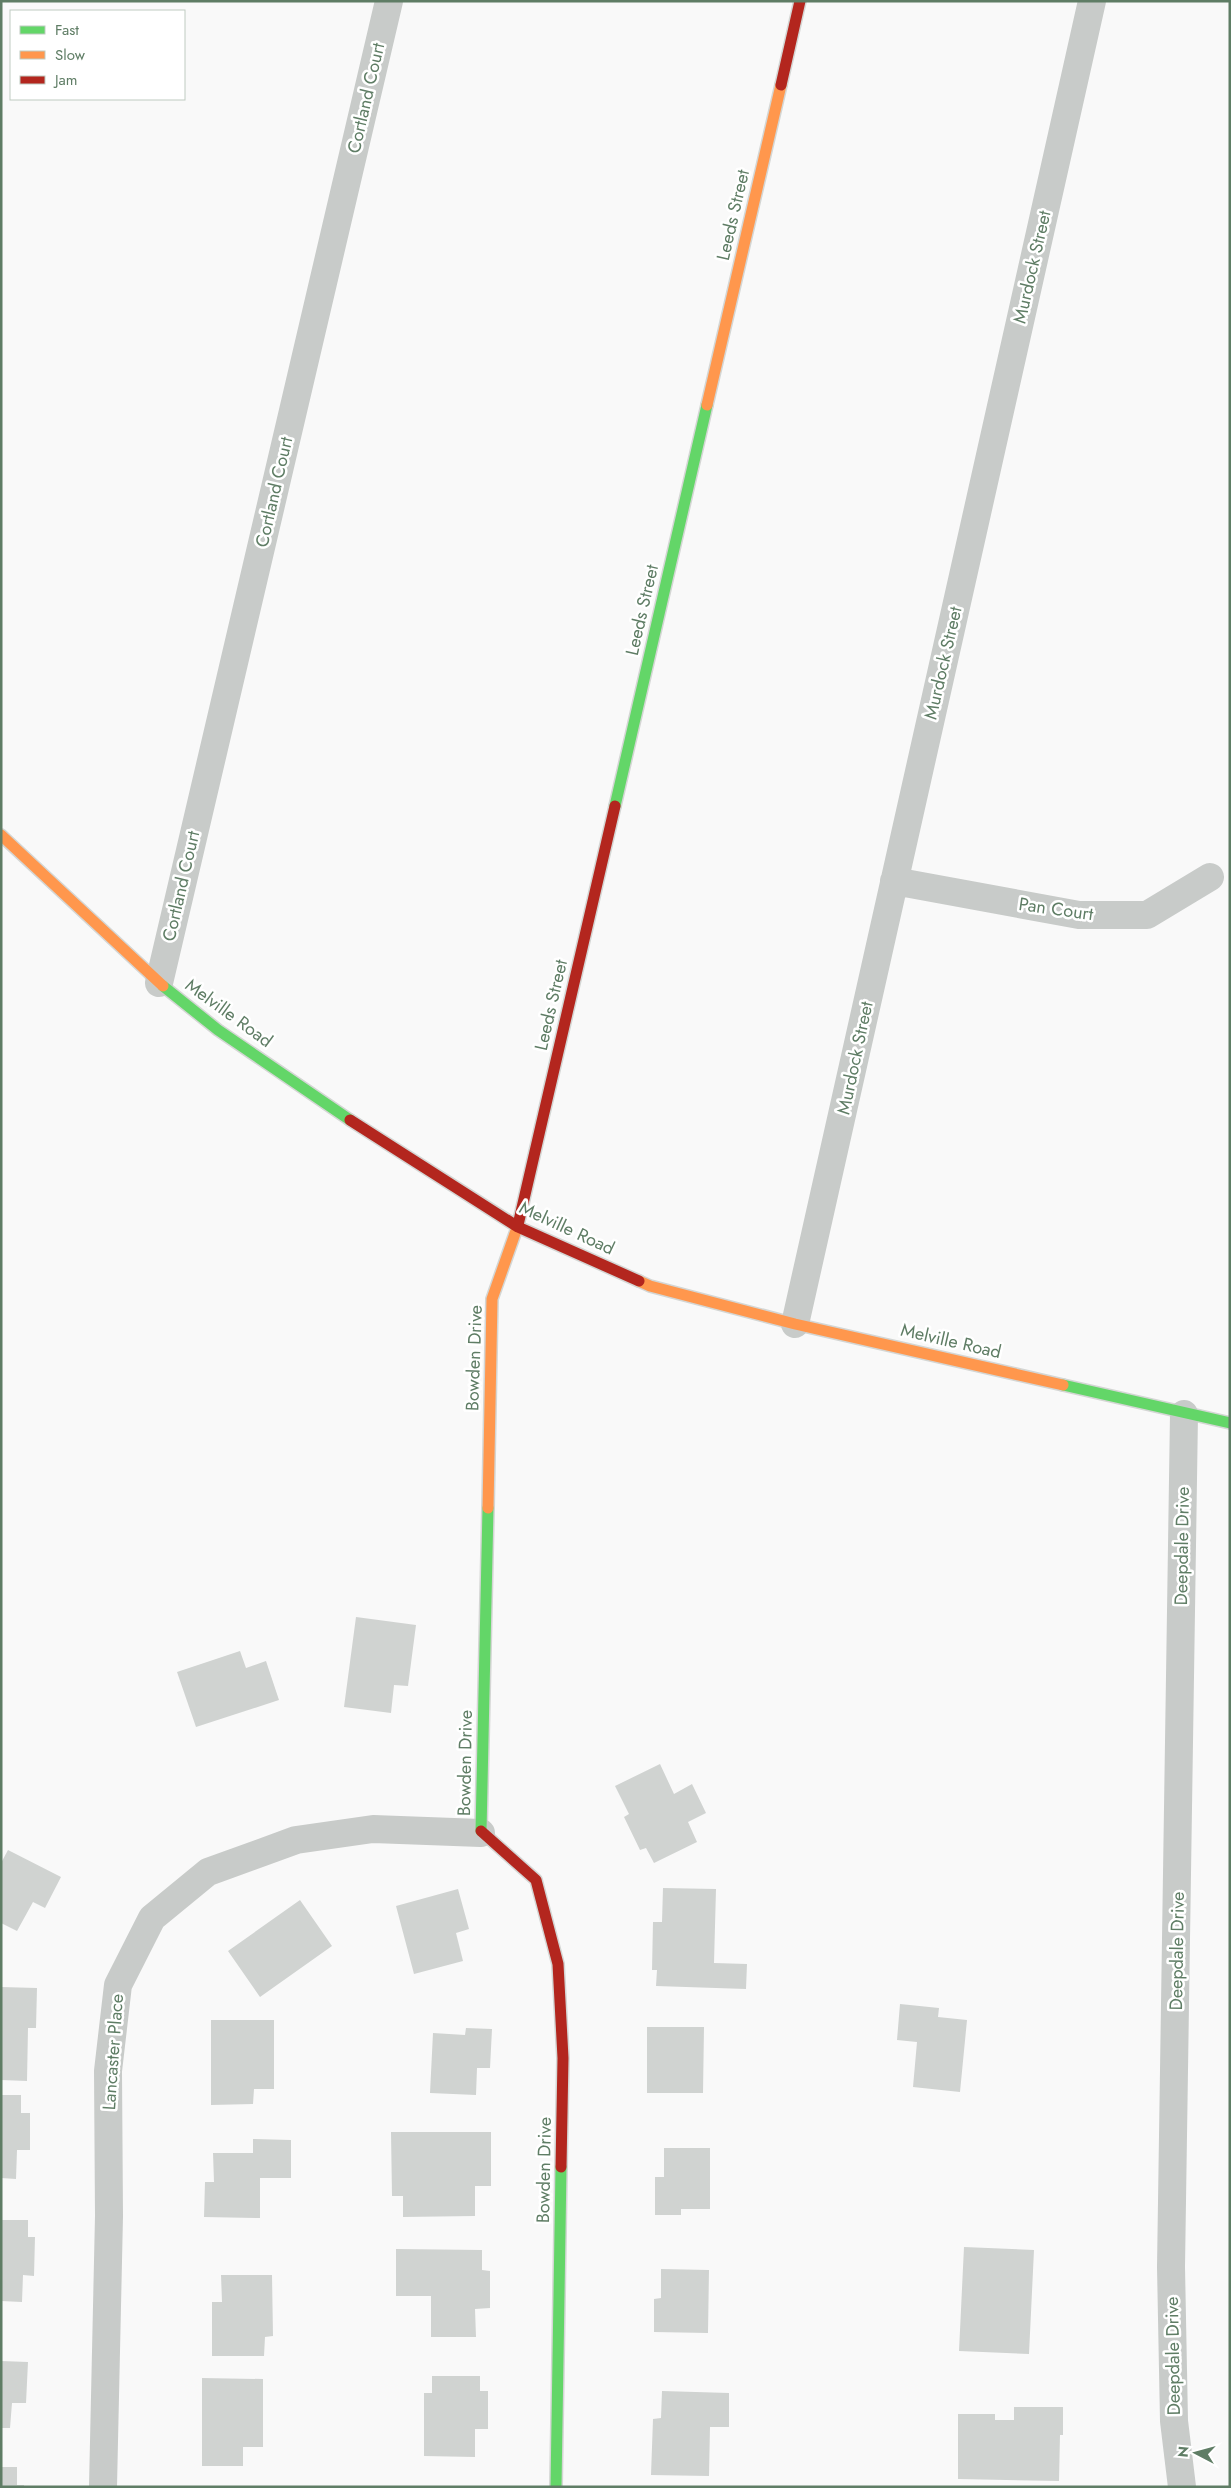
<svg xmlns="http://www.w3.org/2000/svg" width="1231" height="2488" viewBox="0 0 1231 2488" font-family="Jost,sans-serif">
<rect width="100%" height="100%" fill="#f9f9f9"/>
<!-- building -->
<path fill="#d0d3d1" d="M356,1617L416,1625L408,1686L394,1685L391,1713L344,1707Z
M240,1651L246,1668L266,1661L279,1700L196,1727L177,1672Z
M660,1764L674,1794L692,1784L706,1813L688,1822L697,1842L654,1863L646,1848L640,1850L624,1817L629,1814L615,1786Z
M8,1850L61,1877L45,1908L33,1902L17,1931L1,1923V1863Z
M663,1888L716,1889L714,1963L747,1964L746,1989L656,1986L657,1970H652L653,1922H662Z
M458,1889L469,1929L456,1933L463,1961L414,1974L396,1906Z
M300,1900L332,1946L260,1997L228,1951Z
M1,1987L37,1988L36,2028H28L27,2081L1,2080Z
M900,2004L939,2008L938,2017L967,2020L960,2092L913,2087L917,2042L897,2040Z
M211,2020H274V2089H254L253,2104L211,2105Z
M647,2027H704L703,2093H647Z
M466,2028L492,2029L490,2068H477L476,2095L430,2093L433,2033L465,2035Z
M1,2095H21V2113H30V2150H17L16,2179L1,2178Z
M391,2132H491V2186H475V2216L403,2217V2196H392Z
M253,2139L291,2140V2178H260V2218L204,2217L205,2182H214L213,2153H253Z
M664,2148H710V2209H681V2215H655V2177H664Z
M1,2220H28V2237H35L34,2276L23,2275L22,2302L1,2301Z
M964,2247L1034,2250L1029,2354L959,2351Z
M396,2249L482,2250V2270L490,2271V2308L475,2309L476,2337H431V2296H396Z
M661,2269L709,2270L708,2333L654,2332V2299L661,2298Z
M221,2275H272L273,2336L265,2337L264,2356H212V2302H222Z
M1,2361L28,2362L26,2403H12L10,2428H1Z
M432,2376H480V2391H488V2429H475V2457L424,2456V2393H432Z
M202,2378L263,2379V2447H243V2466H202Z
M662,2391L729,2393V2427H710L709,2476L651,2475L653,2419L661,2418Z
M1014,2407H1063V2435H1060L1059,2481L958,2479V2414H995V2420H1014Z
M1,2467H17V2485H24V2487H1Z"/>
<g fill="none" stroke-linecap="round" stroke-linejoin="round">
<!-- fast casing -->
<g stroke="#d4d6d4" stroke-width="14">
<path id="fast" d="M615,806L707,405
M163,986L218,1030L350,1120
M1063,1385L1230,1423
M481,1831L488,1508
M556,2487L561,2167"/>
</g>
<!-- slow casing -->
<g stroke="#d4d6d4" stroke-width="14">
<path id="slow" d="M707,405L781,85
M1,835L163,986
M639,1281L650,1286L795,1324L1063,1385
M488,1508L492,1299L518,1225"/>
</g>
<!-- jam casing -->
<g stroke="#d4d6d4" stroke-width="14">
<path id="jam" d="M781,85L800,1
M350,1120L518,1227L639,1281
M518,1225L615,806
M481,1831L536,1880L558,1964L563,2058L561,2167"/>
</g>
<!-- street -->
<path stroke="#c8cbc9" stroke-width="28" d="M894,881L1079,915H1147L1210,877
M159,983L389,1
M795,1324L1092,1
M103,2487L109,2216L108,2071L118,1985L152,1918L208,1872L296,1840L373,1829L481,1833
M1182,2487L1174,2421L1171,2267L1184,1414"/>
<!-- fast -->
<use href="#fast" stroke="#63d668" stroke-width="11"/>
<!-- slow -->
<use href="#slow" stroke="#ff974d" stroke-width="11"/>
<!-- jam -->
<use href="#jam" stroke="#b3261e" stroke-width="11"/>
</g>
<g text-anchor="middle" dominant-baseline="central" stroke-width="5" stroke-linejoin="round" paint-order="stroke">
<!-- street labels -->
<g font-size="18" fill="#5f7d65" stroke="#fff">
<text transform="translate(366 98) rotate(-77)">Cortland Court</text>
<text transform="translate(733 215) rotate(-77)">Leeds Street</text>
<text transform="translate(1032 267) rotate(-77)">Murdock Street</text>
<text transform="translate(274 492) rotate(-77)">Cortland Court</text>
<text transform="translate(642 610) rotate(-77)">Leeds Street</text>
<text transform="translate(943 663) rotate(-77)">Murdock Street</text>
<text transform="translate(181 886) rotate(-77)">Cortland Court</text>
<text transform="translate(1056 909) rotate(8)">Pan Court</text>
<text transform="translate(551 1005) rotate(-77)">Leeds Street</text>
<text transform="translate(229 1013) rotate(36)">Melville Road</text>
<text transform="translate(855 1058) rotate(-78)">Murdock Street</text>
<text transform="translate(567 1228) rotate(25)">Melville Road</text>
<text transform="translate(951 1341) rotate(13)">Melville Road</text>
<text transform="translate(474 1358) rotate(-88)">Bowden Drive</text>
<text transform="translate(1182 1546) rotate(-89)">Deepdale Drive</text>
<text transform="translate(465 1763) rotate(-89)">Bowden Drive</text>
<text transform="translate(1177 1951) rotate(-89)">Deepdale Drive</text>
<text transform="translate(113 2052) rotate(-86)">Lancaster Place</text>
<text transform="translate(544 2170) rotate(-89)">Bowden Drive</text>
<text transform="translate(1173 2356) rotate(-91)">Deepdale Drive</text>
</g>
</g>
<!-- border -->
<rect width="1231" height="2488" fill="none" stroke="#5f7d65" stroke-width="5"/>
<!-- legend -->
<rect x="10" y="10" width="175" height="90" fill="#ffffff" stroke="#bfcbc1"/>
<rect x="20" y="26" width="25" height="8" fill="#63d668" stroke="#bfcbc1"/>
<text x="55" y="35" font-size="15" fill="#5f7d65">Fast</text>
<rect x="20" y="51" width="25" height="8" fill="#ff974d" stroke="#bfcbc1"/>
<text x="55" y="60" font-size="15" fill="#5f7d65">Slow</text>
<rect x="20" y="76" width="25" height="8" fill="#b3261e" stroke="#bfcbc1"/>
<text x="55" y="85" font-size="15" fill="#5f7d65">Jam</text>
<!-- north arrow -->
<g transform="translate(1196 2453) rotate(276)" stroke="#ffffff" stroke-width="4" paint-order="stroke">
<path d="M0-4L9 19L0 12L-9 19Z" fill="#5f7d65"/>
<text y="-8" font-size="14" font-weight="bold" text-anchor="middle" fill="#5f7d65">N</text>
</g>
</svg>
